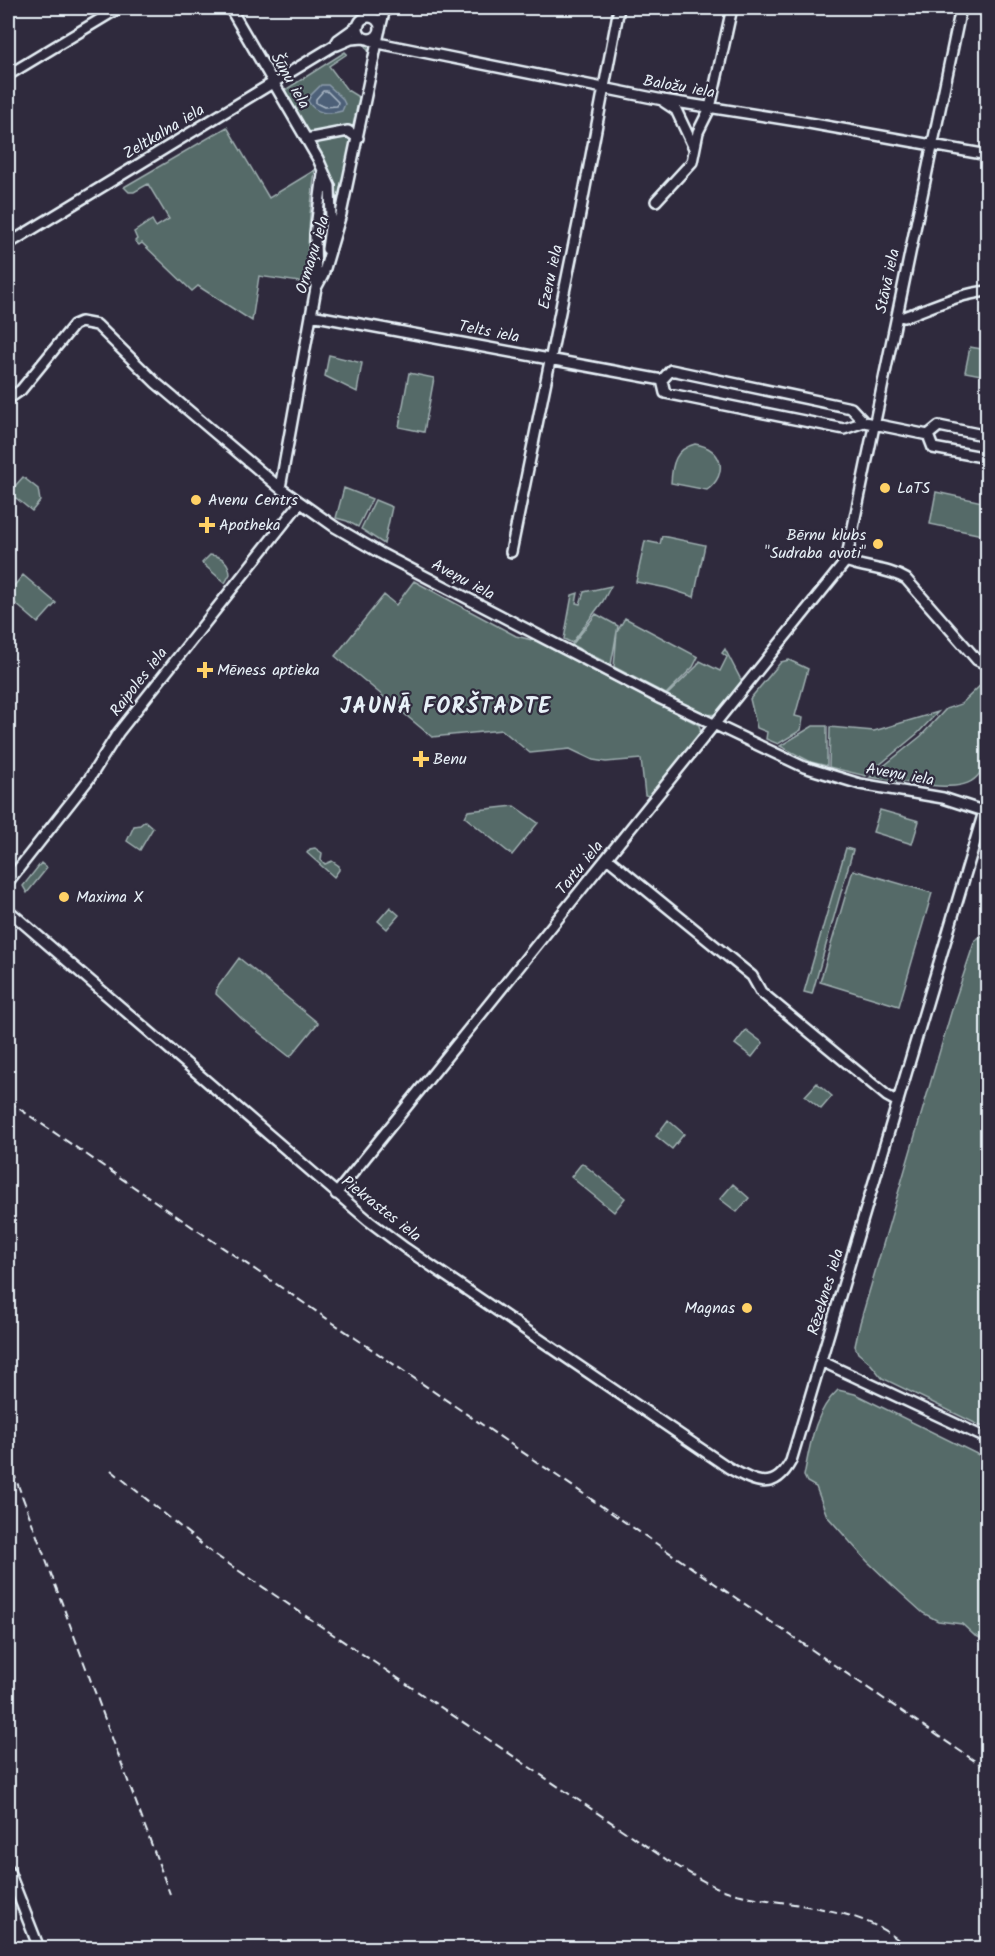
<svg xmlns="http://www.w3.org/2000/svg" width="995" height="1956" viewBox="0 0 995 1956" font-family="Kalam,sans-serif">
<rect width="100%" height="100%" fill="#2f2a3d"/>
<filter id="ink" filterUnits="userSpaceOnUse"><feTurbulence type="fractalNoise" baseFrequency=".0167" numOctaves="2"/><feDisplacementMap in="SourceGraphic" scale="12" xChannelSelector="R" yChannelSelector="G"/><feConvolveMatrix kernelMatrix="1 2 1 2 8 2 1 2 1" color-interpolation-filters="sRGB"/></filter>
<g filter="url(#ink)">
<!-- green -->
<path fill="#556b67" stroke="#9eaeb0" stroke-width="1.5" d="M363,43L370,47L371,50L357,132C346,132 317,136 308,131C299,124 289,99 285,90L345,52L347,54L329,66L347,90L360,98L369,52Z
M227,127L269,198L315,170L310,215L306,283L259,276L252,321L198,286L192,291L142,243L139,245L135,241L137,239L134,232L152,220L156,227L169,219L148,184L134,192H129L124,187Z
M344,133L354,139L334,223C335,194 330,172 317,147L320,139Z
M970,347L987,350V376L965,372Z
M329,355L362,363L357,392L325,376Z
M409,373L434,378L424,432L399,427Z
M695,444C723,448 729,474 707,490L671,483C672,464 675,449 695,444Z
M23,477L38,489L40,501L32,511L16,498L10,499L8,497V494Z
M344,488L372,499L358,527L347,521L336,518Z
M936,492L987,503V536L930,524Z
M375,500L392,507L384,544L361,529Z
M662,536L705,545L694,597L667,588L636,582L645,541L660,544Z
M210,555C222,556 229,562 230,574L225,583L202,563Z
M23,575L56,603L38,623L8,597V593Z
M414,581L516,636L536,641L699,725L701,733L649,796L645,795L641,759L606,762L593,760L570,749L530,753L502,730L432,737L335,656L384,595L396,605Z
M611,586L603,601L572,643L564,639L572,595L578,593L576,603L580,604L584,592Z
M596,614L618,626L611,665L572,645Z
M625,618L698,657L693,667L666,694L614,667L617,632Z
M725,649L741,680V683L716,714C704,718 679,701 667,695L697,666L700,661L720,671L727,657L722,653Z
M789,660L808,669L795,716L803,718L801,730L778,744L766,739L767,732L757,728L750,699L781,662Z
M987,679C988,702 990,726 988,749C983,789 959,788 926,785C907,783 889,780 870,777L921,736L946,709L961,704Z
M938,712L918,733L866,776L829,767L830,727L874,731Z
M813,726H827V766L811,762L780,746Z
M514,806L538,823L512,855L465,817L468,811Z
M880,810L919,821L912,844L873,832Z
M145,821L153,828L140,850L127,841L134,826L140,825Z
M315,848L322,853L321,860L325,864L332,861L339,866V870L334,877L307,853L310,849Z
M846,848L853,850L812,994L804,992Z
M41,863L47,868L27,893L23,886Z
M853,870L932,893L899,1006L820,982Z
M390,907L399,915L387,929L378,921Z
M983,935L988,937L987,1429L882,1378L870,1363L858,1353L855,1346L860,1323L953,1006L975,940Z
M239,958L318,1023L290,1057L242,1019L216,994L217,988Z
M746,1030L763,1043L752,1057L735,1044Z
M817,1083L832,1096L821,1109L805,1096Z
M668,1120L684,1134L672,1149L656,1136Z
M582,1163L625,1198L614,1212L571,1177Z
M733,1184L749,1198L737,1212L720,1199Z
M838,1390L855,1394L987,1459V1641L974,1635L962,1624L938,1621L923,1613L892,1585L867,1561L827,1516L816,1487L807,1482L804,1476C810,1446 814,1412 838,1390Z"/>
<!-- water -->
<path fill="#4d6178" stroke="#8b9bab" stroke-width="1.5" d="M321,85H328L342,98L345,104L342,111C329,115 315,114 308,101L311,95Z"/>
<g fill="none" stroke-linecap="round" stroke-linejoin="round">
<!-- shore -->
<path stroke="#aab7c5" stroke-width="1.5" d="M323,91H327L338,102L337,106L324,107L316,103V99Z"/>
<!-- minor casing -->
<g stroke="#e8f1f8" stroke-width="14">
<path id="minor" d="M230,8L318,159L330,186L331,220L327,249
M358 28a11 11 0 1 1 22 0a11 11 0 1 1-22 0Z
M380,29L385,8
M368,39L378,43L663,100L803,122L988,155
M337,45L351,39L364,38
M8,75L119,8
M664,102L676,110L694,148
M306,139L348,131L358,138
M656,201L692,162L698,132L710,108L732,8
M8,244L335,45L338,40L359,25
M316,286L315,235L323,174
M311,315L662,380
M904,317C932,307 958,294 988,291
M662,380L665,393L844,429L864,422L928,435
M662,380L671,370L851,408L864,422
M8,399L21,390L74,325L81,322L97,325L156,383L280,488L335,527L380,553L661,699L804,767L860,784L943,798L983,811
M928,435L933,448L988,458
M928,435L939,426L988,436
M280,488L316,288L323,275L341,214L379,33
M511,552L580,214L619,8
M846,561C866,569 888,568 906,579L977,660L988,665
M607,858L752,976L761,992L887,1096L898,1102
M8,882L89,779L118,733L300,503
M8,910L369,1221L405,1248L729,1468C755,1482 774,1493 791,1461L988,798
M336,1194L846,561L961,8
M821,1361L988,1439
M8,1869L39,1948"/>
</g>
<!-- minor -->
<use href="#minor" stroke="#2f2a3d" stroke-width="9"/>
<!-- rail -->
<path stroke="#e8f1f8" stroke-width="2" stroke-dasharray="9 4.5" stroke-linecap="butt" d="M8,1101L988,1770
M8,1458L170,1894
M111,1470L211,1552L667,1860C691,1874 713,1889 741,1895C799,1908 862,1905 908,1948"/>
</g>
</g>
<!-- markers -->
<g fill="#ffd166" stroke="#2f2a3d" stroke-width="2">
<circle cx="885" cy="488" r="6"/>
<circle cx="196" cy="500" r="6"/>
<path d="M204 516h6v6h6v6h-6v6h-6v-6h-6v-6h6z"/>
<circle cx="878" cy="544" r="6"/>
<path d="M202 661h6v6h6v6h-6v6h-6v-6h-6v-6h6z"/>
<path d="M418 750h6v6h6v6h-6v6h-6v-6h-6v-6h6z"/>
<circle cx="64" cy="897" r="6"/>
<circle cx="747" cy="1308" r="6"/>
</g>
<g text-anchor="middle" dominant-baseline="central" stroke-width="4.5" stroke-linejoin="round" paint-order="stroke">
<!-- street labels -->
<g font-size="16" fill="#e8f1f8" stroke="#2f2a3d">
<text transform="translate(290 81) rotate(60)">Šūņu iela</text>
<text transform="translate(679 87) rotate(10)">Baložu iela</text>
<text transform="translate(164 132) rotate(-31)">Zeltkalna iela</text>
<text transform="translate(313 255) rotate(-73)">Ormaņu iela</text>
<text transform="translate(551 277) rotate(-78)">Ezeru iela</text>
<text transform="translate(888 281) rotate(-78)">Stāvā iela</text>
<text transform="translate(489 332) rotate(11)">Telts iela</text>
<text transform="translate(463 580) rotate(28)">Aveņu iela</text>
<text transform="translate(139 682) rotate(-52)">Raipoles iela</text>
<text transform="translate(900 775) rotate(10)">Aveņu iela</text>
<text transform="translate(580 868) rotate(-51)">Tartu iela</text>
<text transform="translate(381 1209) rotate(38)">Piekrastes iela</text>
<text transform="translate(826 1292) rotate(-73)">Rēzeknes iela</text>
</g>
<!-- poi labels -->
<g font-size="16" fill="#e8f1f8" stroke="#2f2a3d" text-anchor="start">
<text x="897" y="488">LaTS</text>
<text x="208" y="500">Avenu Centrs</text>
<text x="219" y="525">Apotheka</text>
<text x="866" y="535" text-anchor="end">Bērnu klubs<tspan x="866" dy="18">"Sudraba avoti"</tspan></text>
<text x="217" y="670">Mēness aptieka</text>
<text x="433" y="759">Benu</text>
<text x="76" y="897">Maxima X</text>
<text x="735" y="1308" text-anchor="end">Magnas</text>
</g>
<!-- district labels -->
<g font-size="22" font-weight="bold" letter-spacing="1.5" fill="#e8f1f8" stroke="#2f2a3d">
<text x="446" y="707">JAUNĀ FORŠTADTE</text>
</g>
</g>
<!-- margin -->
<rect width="995" height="1956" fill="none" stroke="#2f2a3d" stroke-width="30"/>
<rect x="15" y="15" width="965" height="1926" fill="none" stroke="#e8f1f8" stroke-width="2" filter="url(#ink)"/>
</svg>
